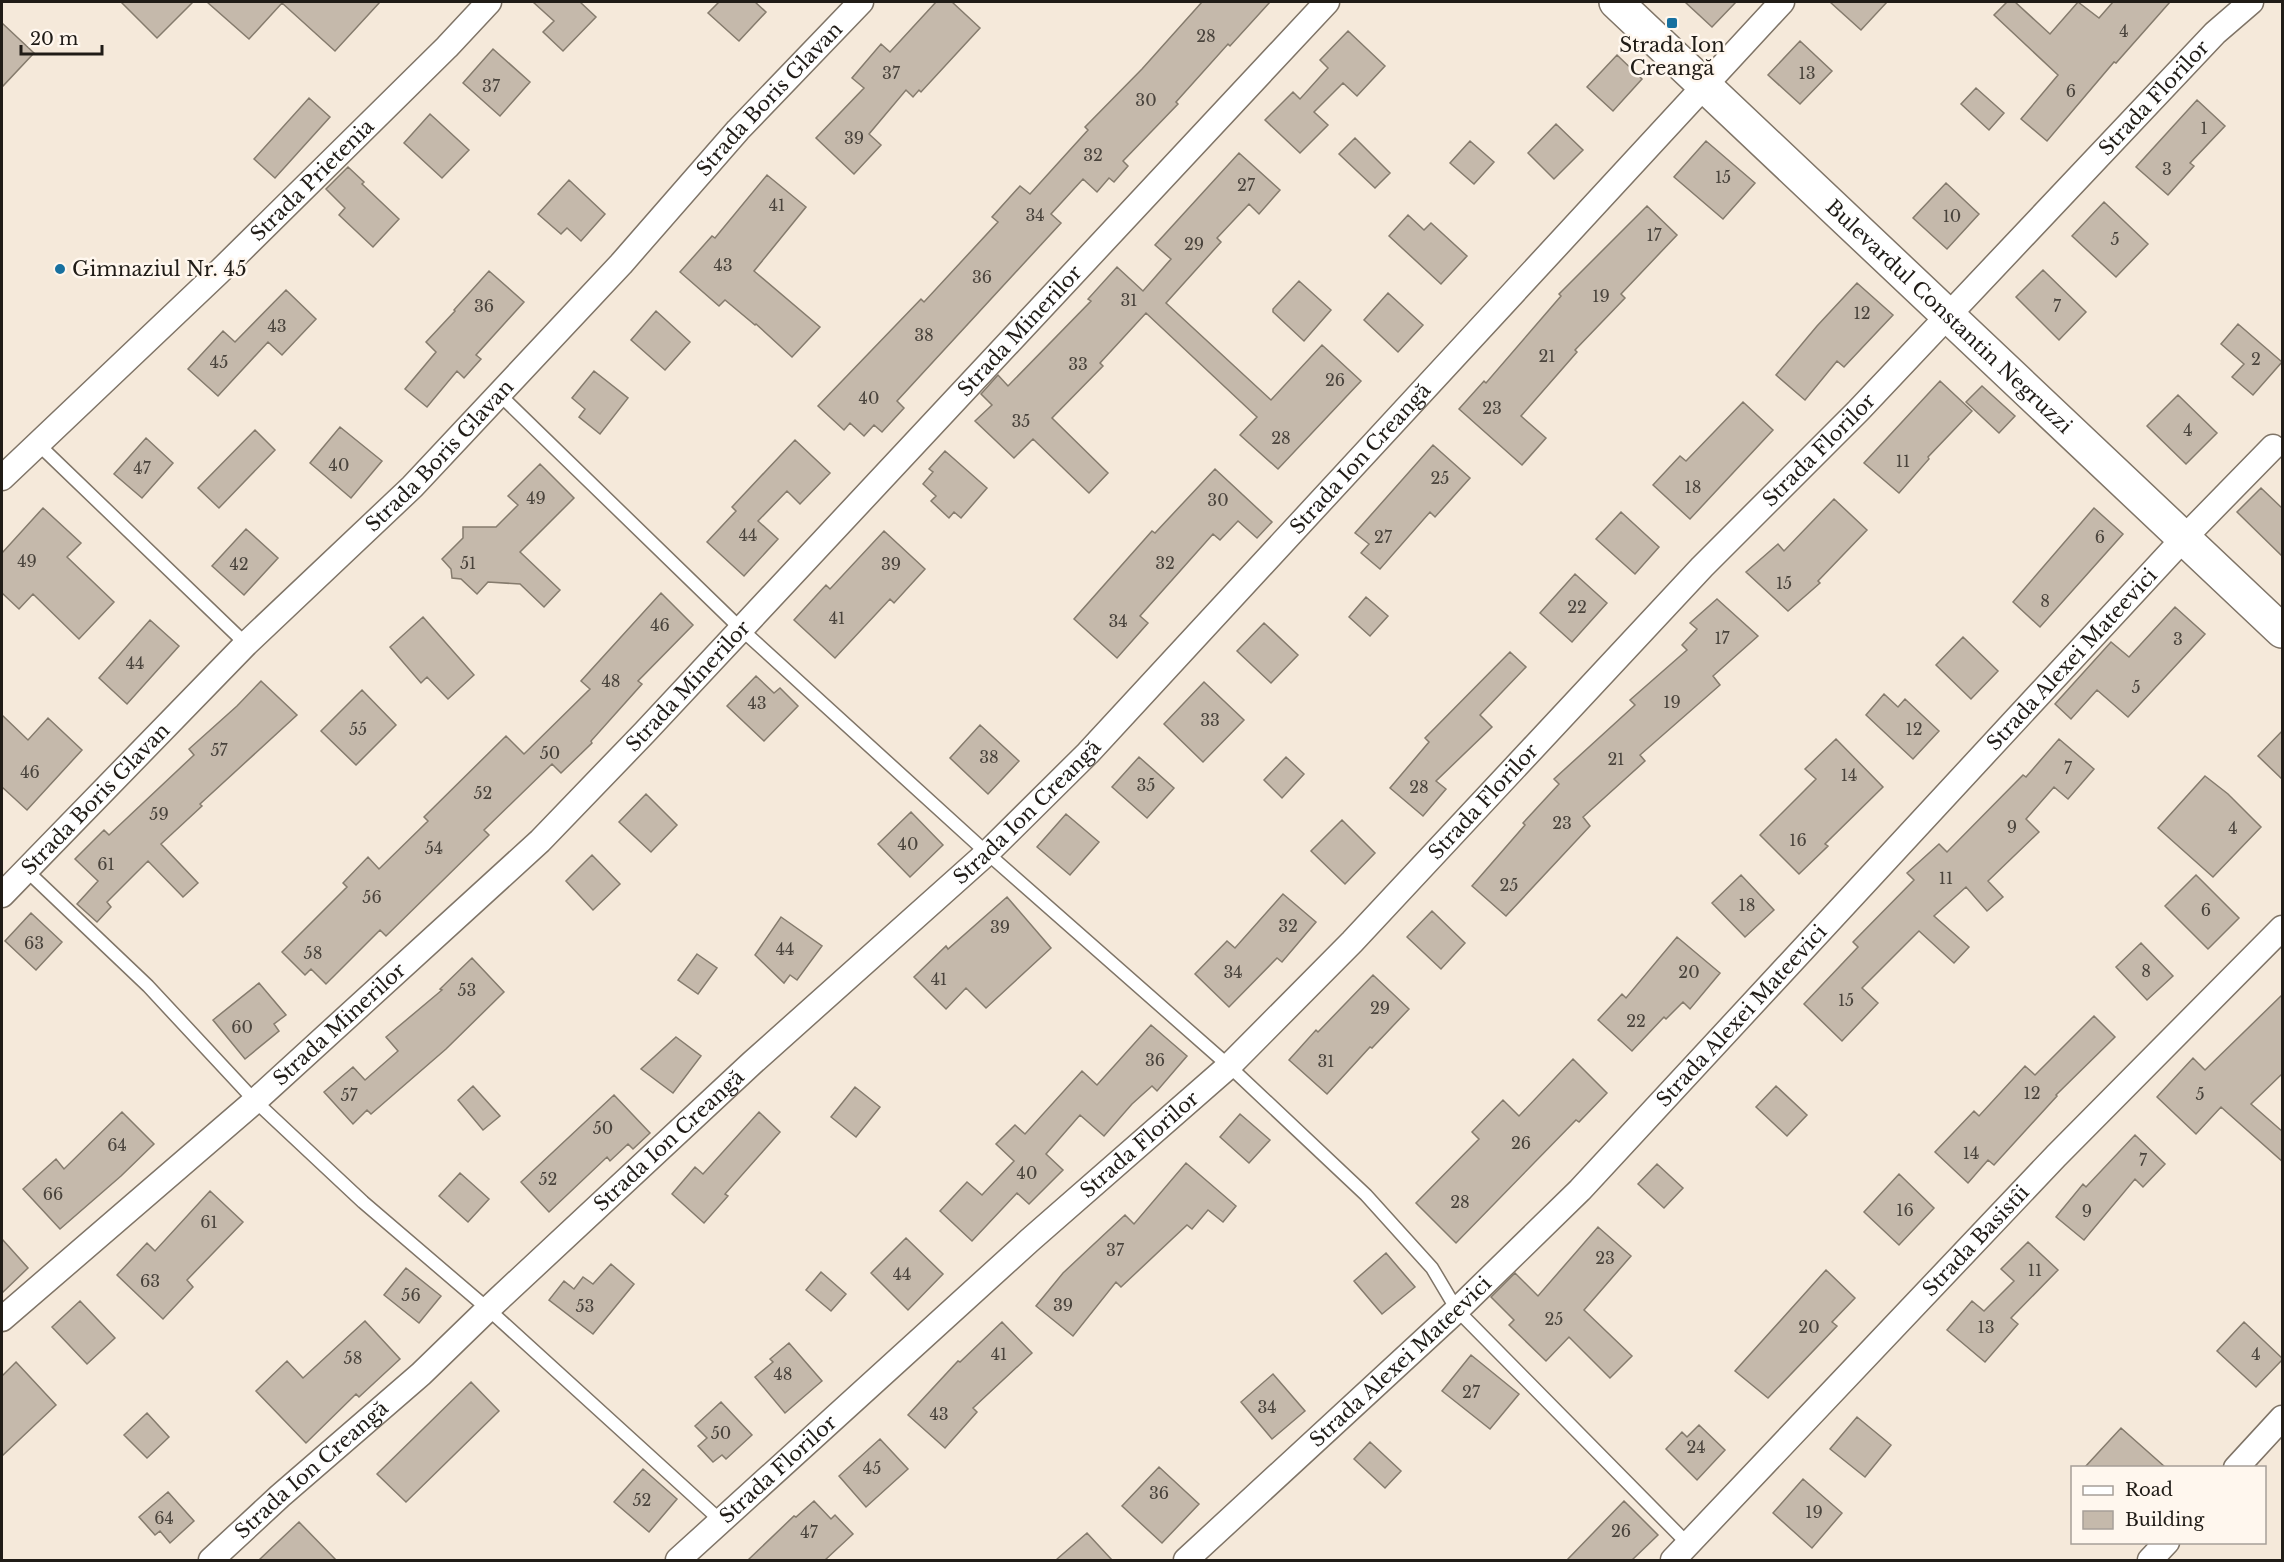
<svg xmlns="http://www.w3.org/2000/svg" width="2284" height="1562" viewBox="0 0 2284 1562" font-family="'Libre Baskerville',serif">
<rect width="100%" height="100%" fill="#f5e9da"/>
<!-- building -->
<path fill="#c5b9ab" stroke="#857b6d" stroke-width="1.5" d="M121,2H193L157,38Z
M207,2H380L335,51L282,3L249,39Z
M533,2H580L596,17L563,51L543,32L554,21Z
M719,2H755L766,12L739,41L708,13Z
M936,2H952L980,28L921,92L919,90L913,97L906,90L869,134L881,145L854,174L816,138L864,88L852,78L881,44L890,52Z
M1202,2H1270L1230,46L1228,44L1176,102L1178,104L1123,161L1128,166L1114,182L1109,178L1097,192L1083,179L1051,214L1061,223L897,401L904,408L882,432L874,425L864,436L850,423L844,430L818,406L921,299L924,302L998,222L992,217L1020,186L1030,194L1088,130L1085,127L1142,69Z
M1685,2H1736L1712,27Z
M1830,2H1887L1861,30Z
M2007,2H2015L2050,34L2078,2L2099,18L2113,2H2170L2116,63L2114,62L2047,141L2021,119L2058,75L1994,15Z
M2,23L34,53L2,87Z
M1348,31L1385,66L1357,96L1343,83L1314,112L1328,125L1300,153L1265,120L1293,92L1300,99L1328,68L1320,60Z
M1800,41L1832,71L1800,104L1768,75Z
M493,49L530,82L500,116L463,83Z
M1617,55L1642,79L1613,111L1587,87Z
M1976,88L2004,113L1989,130L1961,104Z
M309,98L330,117L275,178L254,159Z
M2197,100L2225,126L2190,163L2194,166L2168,195L2136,167Z
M430,114L469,150L442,178L404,143Z
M1556,124L1583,150L1554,179L1528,153Z
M1355,138L1390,173L1375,188L1339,154Z
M1470,141L1494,162L1474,184L1450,163Z
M1706,141L1755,183L1723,219L1674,177Z
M1239,153L1280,190L1259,214L1249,204L1217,238L1221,242L1166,303L1271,400L1322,345L1361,381L1278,469L1240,435L1257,417L1146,313L1100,363L1103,366L1052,418L1108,473L1089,493L1033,439L1014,458L975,421L992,405L981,394L998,375L1008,386L1091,301L1088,299L1117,267L1143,291L1171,259L1155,245Z
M348,167L364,182L362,184L399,219L373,247L339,215L345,208L326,189Z
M767,175L806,207L754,271L820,327L792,357L756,324L755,325L725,300L719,306L680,272L712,236L715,238Z
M569,180L605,214L581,241L567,228L561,234L538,214Z
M1946,183L1979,214L1947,249L1913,218Z
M2104,202L2148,244L2116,277L2072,236Z
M1647,206L1677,235L1621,294L1625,298L1575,350L1577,352L1521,416L1546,438L1522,465L1459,409L1484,381L1486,383L1561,296L1559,294Z
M1408,215L1424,230L1431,223L1467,256L1441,284L1389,236Z
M2043,270L2086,312L2059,340L2016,297Z
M489,271L524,302L476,355L481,359L464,378L457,371L427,407L405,389L436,352L426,342L455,311L454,310Z
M1299,281L1331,310L1304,341L1273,312V309Z
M1857,283L1893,315L1844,367L1837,361L1805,400L1776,375L1817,326Z
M286,290L316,319L282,355L268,342L218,396L188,369L223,331L235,342Z
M1388,293L1423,325L1398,352L1364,320Z
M656,311L690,342L665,370L631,340Z
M2238,324L2282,362L2253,395L2232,377L2244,364L2221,344Z
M594,371L628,398L600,434L579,417L585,409L572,398Z
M1940,381L1972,411L1928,457L1929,459L1899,493L1864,463Z
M1982,386L2015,416L1999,433L1966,402Z
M2178,395L2217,433L2186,464L2147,426Z
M1743,402L1773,430L1690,519L1653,485L1680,456L1686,461Z
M340,427L382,461L351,498L310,463Z
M255,430L275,450L219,508L198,488Z
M146,438L173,463L142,498L114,474Z
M795,440L830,473L800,504L787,491L758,521L778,539L744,576L707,542L736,511L732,507Z
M1433,445L1470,478L1435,517L1430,512L1380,569L1361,553L1369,544L1355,533Z
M945,451L987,488L961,518L954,512L949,518L931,501L936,496L923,484L933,472L929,469Z
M540,464L574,498L520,552L560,590L544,607L520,584L488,582L477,594L461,579L452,578L451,569L442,559L463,538V527H496L518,505L508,496Z
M1215,469L1272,522L1257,538L1238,521L1220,540L1213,534L1140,616L1148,623L1117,658L1074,619L1152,531L1155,533Z
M2261,488L2283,509V557L2237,512Z
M1834,499L1867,530L1818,581L1820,583L1788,611L1746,572L1778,544L1784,551Z
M43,508L81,543L67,557L114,602L79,639L33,594L19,609L2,593V553Z
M2094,508L2123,534L2040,627L2013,602Z
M1621,512L1659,547L1635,574L1596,539Z
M246,529L278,558L244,595L212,566Z
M884,531L925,569L894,603L890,599L835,658L794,620L826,585L830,589Z
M1575,574L1607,603L1572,642L1540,613Z
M661,593L693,625L638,681L642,684L591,741L592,743L561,773L552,764L484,830L489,835L386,936L380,930L326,984L311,969L305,975L282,952L347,887L343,883L368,857L379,869L428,821L424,817L506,736L524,754L590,689L581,681Z
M1366,597L1388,616L1370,636L1349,617Z
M1717,599L1758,636L1713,676L1720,685L1640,755L1645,761L1583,817L1590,826L1506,916L1472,886L1525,825L1523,823L1559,784L1554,779L1635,705L1630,700L1687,650L1682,645L1697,629L1690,623Z
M2175,607L2205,634L2128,717L2097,690L2071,719L2055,704L2111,642L2129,657Z
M423,617L474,675L448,699L427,677L421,683L390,647Z
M150,620L179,646L127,704L99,678Z
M1264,623L1298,655L1271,683L1237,651Z
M1963,637L1998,671L1971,699L1936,665Z
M1510,652L1526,667L1480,715L1492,727L1436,781L1446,789L1423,816L1390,788L1429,742L1425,738Z
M756,676L774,693L780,688L798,706L764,741L727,706Z
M261,681L297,715L200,804L202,806L161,844L198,883L183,897L148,861L107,902L111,907L97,922L77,904L98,881L75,859L104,830L109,835L194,755L189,749L237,706Z
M1204,682L1244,720L1203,762L1164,724Z
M362,690L396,725L356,765L321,731Z
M1884,694L1898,707L1905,699L1939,731L1913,759L1866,715Z
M2,715L28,740L48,718L82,750L27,810L2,787Z
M980,725L1019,761L988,794L950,758Z
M2283,730V780L2258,756Z
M1836,739L1883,787L1825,844L1828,846L1799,874L1760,835L1816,779L1805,769Z
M2059,739L2094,769L2068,799L2054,787L2026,819L2039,832L1988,881L2003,897L1987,911L1966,887L1934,916L1969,947L1954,963L1919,931L1862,988L1878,1003L1842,1041L1804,1004L1858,947L1853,942L1914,880L1907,873L1939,844L1947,852L2023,775L2026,777Z
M1139,757L1174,788L1147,818L1112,787Z
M1286,757L1304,774L1282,798L1264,780Z
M2205,776L2228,794L2261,827L2213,877L2158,828Z
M646,794L677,825L651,852L619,822Z
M911,812L943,845L910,877L878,844Z
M1066,814L1099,842L1070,875L1037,847Z
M1342,820L1375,853L1345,884L1311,851Z
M592,855L620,884L593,910L566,881Z
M1741,875L1774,910L1745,937L1712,903Z
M2196,875L2239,918L2208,949L2165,906Z
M1283,894L1316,922L1282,962L1277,958L1229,1007L1195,974L1227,941L1235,948Z
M1007,897L1051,948L986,1008L966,988L946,1009L914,977L946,946L948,949Z
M1432,911L1465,943L1441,969L1407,937Z
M31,913L62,942L36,970L5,941Z
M781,917L822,946L797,980L790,975L784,983L755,955Z
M1677,937L1720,973L1690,1009L1683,1002L1666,1019L1664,1017L1632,1051L1598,1020L1622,994L1626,998Z
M2141,943L2173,976L2147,1000L2116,967Z
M697,954L717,968L698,994L678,980Z
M472,958L504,992L446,1049L371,1114L367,1110L353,1124L324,1092L353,1067L365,1080L398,1051L386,1037L442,990L440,989Z
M1373,975L1409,1009L1372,1048L1370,1047L1327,1094L1289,1060L1316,1030L1318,1032Z
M259,983L286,1015L274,1024L279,1031L245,1059L213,1020Z
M2283,994V1073L2251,1104L2283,1132V1162L2221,1107L2196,1134L2157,1097L2193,1058L2205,1070Z
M2094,1016L2115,1037L2056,1095L2057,1096L1994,1165L1988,1160L1968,1183L1935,1152L1974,1111L1979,1116L2025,1066L2035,1075Z
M1151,1025L1187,1056L1157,1091L1152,1086L1132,1104L1104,1136L1080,1115L1046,1154L1063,1170L1029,1204L1017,1193L972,1241L940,1211L967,1182L982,1195L1014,1161L996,1144L1015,1125L1025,1134L1082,1071L1097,1085Z
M676,1037L701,1056L673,1093L641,1069Z
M1573,1059L1607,1093L1579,1122L1576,1120L1456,1243L1416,1203L1479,1139L1472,1132L1503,1100L1519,1116Z
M473,1086L500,1116L483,1130L458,1100Z
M1776,1086L1807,1115L1787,1136L1756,1107Z
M855,1087L880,1107L856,1137L831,1117Z
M614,1095L650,1133L633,1149L628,1144L610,1161L607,1157L549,1212L521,1182Z
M122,1112L154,1144L121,1176L60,1229L23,1189L56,1159L64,1169Z
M759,1112L780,1132L725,1194L728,1196L704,1223L672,1194L695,1167L703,1174Z
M1240,1114L1270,1140L1249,1163L1220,1137Z
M2135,1135L2165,1164L2143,1187L2135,1179L2084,1240L2056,1217L2083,1184L2086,1187Z
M1186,1163L1236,1206L1223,1222L1208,1210L1192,1229L1187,1225L1121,1287L1116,1282L1073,1336L1036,1306L1063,1273L1125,1215L1134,1224Z
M1657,1164L1683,1188L1664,1208L1638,1184Z
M460,1173L489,1199L468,1222L439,1196Z
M1899,1174L1934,1208L1899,1245L1864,1212Z
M210,1191L243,1222L187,1280L193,1287L163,1319L117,1275L147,1243L155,1251Z
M1598,1227L1631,1256L1584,1310L1632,1356L1610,1378L1569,1337L1546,1361L1509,1325L1514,1320L1491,1297L1515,1273L1538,1296Z
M906,1238L943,1274L908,1310L871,1273Z
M2,1239L28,1268L2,1293Z
M2028,1242L2058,1270L2011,1318L2018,1324L1985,1362L1947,1330L1972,1301L1984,1311L2014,1281L2001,1269Z
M1386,1253L1415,1287L1382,1314L1354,1281Z
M611,1264L634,1284L593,1334L549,1300L564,1281L574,1289L583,1277L593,1284Z
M406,1268L441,1296L419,1323L384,1295Z
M1826,1270L1855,1298L1832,1322L1837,1326L1768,1398L1735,1371Z
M821,1272L846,1294L831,1311L806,1290Z
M80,1301L115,1338L87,1364L52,1327Z
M365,1321L400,1359L359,1397L356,1394L306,1443L256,1391L287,1361L303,1378Z
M1002,1322L1032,1353L973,1408L977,1412L945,1448L908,1415L958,1361L960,1362Z
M2244,1322L2283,1359L2256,1387L2217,1351Z
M789,1343L822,1381L785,1413L755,1377L773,1362L770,1359Z
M1471,1355L1519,1394L1490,1429L1442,1391Z
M16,1362L56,1405L2,1456V1376Z
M1273,1374L1305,1411L1272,1439L1241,1402Z
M471,1382L499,1411L406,1502L377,1474Z
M721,1402L752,1435L726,1459L722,1455L713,1462L698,1446L707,1438L695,1426Z
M147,1413L169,1437L147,1458L124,1435Z
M1857,1417L1891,1445L1865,1477L1830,1449Z
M1699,1425L1725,1450L1697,1480L1666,1449L1682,1432L1687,1437Z
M2121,1428L2165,1467H2085Z
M880,1439L908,1469L866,1507L839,1476Z
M1370,1442L1401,1471L1385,1488L1354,1459Z
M1159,1467L1199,1504L1162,1543L1122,1506Z
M643,1469L677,1499L649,1532L614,1502Z
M1803,1479L1842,1513L1812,1548L1773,1513Z
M168,1492L194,1521L170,1543L160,1531L155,1535L139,1517Z
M814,1501L831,1519L835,1515L853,1534L825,1560H748L794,1516L796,1517Z
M1624,1501L1658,1535L1632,1560H1567Z
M299,1522L336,1560H259Z
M1087,1533L1112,1560H1056Z"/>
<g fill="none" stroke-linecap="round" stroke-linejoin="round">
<!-- lane casing -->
<g stroke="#7f7467" stroke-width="15">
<path id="lane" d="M500,395L741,629L987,853L1229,1066L1366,1195L1432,1268L1457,1310L1689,1545
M38,444L246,644
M27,871L148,986L255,1101L363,1202L488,1309L720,1520"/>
</g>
<!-- street casing -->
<g stroke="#7f7467" stroke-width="27">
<g id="street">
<path id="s1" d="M2,478L218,273L447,47L489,2"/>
<path id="s2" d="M2,895L246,644L412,487L621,264L738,130L861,2"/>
<path id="s3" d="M2,1319L255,1101L540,841L645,732L1327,2"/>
<path d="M2236,1468L2282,1418"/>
<path id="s4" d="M211,1560L280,1496L421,1374L488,1309L752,1063L987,853L1088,753L1782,2"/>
<path id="s5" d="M678,1560L1030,1240L1229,1066L1352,942L1702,567L1858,411L2215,33L2251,2"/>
<path id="s6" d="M1186,1560L1457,1310L1580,1190L2185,537L2273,447"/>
<path id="s7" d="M1673,1560L2056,1156L2282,928"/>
<path d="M2150,1560L2167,1542"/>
</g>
</g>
<!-- secondary casing -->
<g stroke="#7f7467" stroke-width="36">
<g id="secondary">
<path id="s8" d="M1616,2L2282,631"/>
</g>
</g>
<!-- lane -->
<use href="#lane" stroke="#fff" stroke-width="12"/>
<!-- street -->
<use href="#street" stroke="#fff" stroke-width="24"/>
<!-- secondary -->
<use href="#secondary" stroke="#fff" stroke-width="33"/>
</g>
<!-- markers -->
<g fill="#17709f" stroke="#fff7ee" stroke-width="2">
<rect x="1666" y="17" width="12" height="12" rx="3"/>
<circle cx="60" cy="269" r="6"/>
</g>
<g text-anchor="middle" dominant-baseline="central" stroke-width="5" stroke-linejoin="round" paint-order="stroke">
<!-- number labels -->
<g font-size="16" fill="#49433c">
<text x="2124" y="31">4</text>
<text x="1206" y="36">28</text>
<text x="891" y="73">37</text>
<text x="1807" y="73">13</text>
<text x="491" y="86">37</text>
<text x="2071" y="91">6</text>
<text x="1146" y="100">30</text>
<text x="2204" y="128">1</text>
<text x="854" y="138">39</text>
<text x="1093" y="155">32</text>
<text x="2167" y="169">3</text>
<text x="1723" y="177">15</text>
<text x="1246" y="185">27</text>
<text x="777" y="205">41</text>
<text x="1035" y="215">34</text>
<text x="1952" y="216">10</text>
<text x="1654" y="235">17</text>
<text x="2115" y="239">5</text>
<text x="1194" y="244">29</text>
<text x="723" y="265">43</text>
<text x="982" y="277">36</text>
<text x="1601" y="296">19</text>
<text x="1129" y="300">31</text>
<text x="484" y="306">36</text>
<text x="2057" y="306">7</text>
<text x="1862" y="313">12</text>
<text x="277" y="326">43</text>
<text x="924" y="335">38</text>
<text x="1547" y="356">21</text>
<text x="2256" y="359">2</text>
<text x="219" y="362">45</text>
<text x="1078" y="364">33</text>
<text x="1335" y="380">26</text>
<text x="869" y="398">40</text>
<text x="1492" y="408">23</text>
<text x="1021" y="421">35</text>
<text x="2188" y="430">4</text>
<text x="1281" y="438">28</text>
<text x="1903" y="461">11</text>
<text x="339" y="465">40</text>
<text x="142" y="468">47</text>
<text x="1440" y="478">25</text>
<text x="1693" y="487">18</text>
<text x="536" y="498">49</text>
<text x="1218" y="500">30</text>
<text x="748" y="535">44</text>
<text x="1383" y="537">27</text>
<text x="2100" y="537">6</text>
<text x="27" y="561">49</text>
<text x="468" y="563">51</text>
<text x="1165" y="563">32</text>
<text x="239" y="564">42</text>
<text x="891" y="564">39</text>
<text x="1784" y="583">15</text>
<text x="2045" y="601">8</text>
<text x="1577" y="607">22</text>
<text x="837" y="618">41</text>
<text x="1118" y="621">34</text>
<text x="660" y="625">46</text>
<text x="1722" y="638">17</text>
<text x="2178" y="639">3</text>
<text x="135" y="663">44</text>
<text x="611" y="681">48</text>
<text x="2136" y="687">5</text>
<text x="1672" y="702">19</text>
<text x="757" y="703">43</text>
<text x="1210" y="720">33</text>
<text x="358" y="729">55</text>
<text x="1914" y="729">12</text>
<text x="219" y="750">57</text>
<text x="550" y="753">50</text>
<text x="989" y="757">38</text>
<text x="1616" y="759">21</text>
<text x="2068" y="768">7</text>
<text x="30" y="772">46</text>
<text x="1849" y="775">14</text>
<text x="1146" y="785">35</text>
<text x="1419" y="787">28</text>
<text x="483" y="793">52</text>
<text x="159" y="814">59</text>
<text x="1562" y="823">23</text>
<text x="2012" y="827">9</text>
<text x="2233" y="828">4</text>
<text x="1798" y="840">16</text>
<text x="908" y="844">40</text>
<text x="434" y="848">54</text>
<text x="106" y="864">61</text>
<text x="1946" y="878">11</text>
<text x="1509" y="885">25</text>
<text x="372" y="897">56</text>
<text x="1747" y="905">18</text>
<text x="2206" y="910">6</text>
<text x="1288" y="926">32</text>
<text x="1000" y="927">39</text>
<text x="34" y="943">63</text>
<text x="785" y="949">44</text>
<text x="313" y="953">58</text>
<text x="2146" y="971">8</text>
<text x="1233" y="972">34</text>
<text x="1689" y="972">20</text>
<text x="939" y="979">41</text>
<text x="467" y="990">53</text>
<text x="1846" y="1000">15</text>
<text x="1380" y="1008">29</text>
<text x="1636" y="1021">22</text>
<text x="242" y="1027">60</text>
<text x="1155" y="1060">36</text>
<text x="1326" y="1061">31</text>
<text x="2032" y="1093">12</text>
<text x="2200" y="1094">5</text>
<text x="349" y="1095">57</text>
<text x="603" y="1128">50</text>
<text x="1521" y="1143">26</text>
<text x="117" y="1145">64</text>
<text x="1971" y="1153">14</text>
<text x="2143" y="1160">7</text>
<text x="1027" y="1173">40</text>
<text x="548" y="1179">52</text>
<text x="53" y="1194">66</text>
<text x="1460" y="1202">28</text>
<text x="1905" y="1210">16</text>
<text x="2087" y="1211">9</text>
<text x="209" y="1222">61</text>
<text x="1115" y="1250">37</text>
<text x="1605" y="1258">23</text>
<text x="2035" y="1270">11</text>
<text x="902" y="1274">44</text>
<text x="150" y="1281">63</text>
<text x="411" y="1295">56</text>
<text x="1063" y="1305">39</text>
<text x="585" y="1306">53</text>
<text x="1554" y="1319">25</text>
<text x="1809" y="1327">20</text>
<text x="1986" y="1327">13</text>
<text x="999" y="1354">41</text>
<text x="2256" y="1354">4</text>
<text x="353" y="1358">58</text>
<text x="783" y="1374">48</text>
<text x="1471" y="1392">27</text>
<text x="1267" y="1407">34</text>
<text x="939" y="1414">43</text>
<text x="721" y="1433">50</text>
<text x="1696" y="1447">24</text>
<text x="872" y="1468">45</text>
<text x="1159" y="1493">36</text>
<text x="642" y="1500">52</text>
<text x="1814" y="1512">19</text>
<text x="164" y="1518">64</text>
<text x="1621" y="1531">26</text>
<text x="809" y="1532">47</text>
</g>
<!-- poi labels -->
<g font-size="20" fill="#201c17" stroke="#fff7ee">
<text x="1672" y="45">Strada Ion<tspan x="1672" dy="23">Creangă</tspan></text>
<text x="72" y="269" text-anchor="start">Gimnaziul Nr. 45</text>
</g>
<!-- street labels -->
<g font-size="20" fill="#201c17" stroke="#fff7ee">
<text stroke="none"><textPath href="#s5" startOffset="2079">Strada Florilor</textPath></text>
<text stroke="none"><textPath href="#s2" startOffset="1106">Strada Boris Glavan</textPath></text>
<text stroke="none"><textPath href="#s1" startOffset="430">Strada Prietenia</textPath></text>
<text stroke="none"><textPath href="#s8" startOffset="458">Bulevardul Constantin Negruzzi</textPath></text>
<text stroke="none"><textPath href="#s3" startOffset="1420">Strada Minerilor</textPath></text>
<text stroke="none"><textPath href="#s5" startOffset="1593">Strada Florilor</textPath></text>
<text stroke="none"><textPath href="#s2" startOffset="620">Strada Boris Glavan</textPath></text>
<text stroke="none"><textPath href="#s4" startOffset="1593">Strada Ion Creangă</textPath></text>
<text stroke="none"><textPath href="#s6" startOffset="1264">Strada Alexei Mateevici</textPath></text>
<text stroke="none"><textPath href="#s3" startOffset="934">Strada Minerilor</textPath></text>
<text stroke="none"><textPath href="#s2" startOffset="134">Strada Boris Glavan</textPath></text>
<text stroke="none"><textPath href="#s5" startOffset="1107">Strada Florilor</textPath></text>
<text stroke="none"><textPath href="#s4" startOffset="1107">Strada Ion Creangă</textPath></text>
<text stroke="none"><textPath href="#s6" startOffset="778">Strada Alexei Mateevici</textPath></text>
<text stroke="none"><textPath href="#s3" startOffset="448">Strada Minerilor</textPath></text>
<text stroke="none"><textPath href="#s4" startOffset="621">Strada Ion Creangă</textPath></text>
<text stroke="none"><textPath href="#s5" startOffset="621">Strada Florilor</textPath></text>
<text stroke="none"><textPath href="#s7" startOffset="440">Strada Basistîi</textPath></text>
<text stroke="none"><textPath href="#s6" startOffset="292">Strada Alexei Mateevici</textPath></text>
<text stroke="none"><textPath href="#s5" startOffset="135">Strada Florilor</textPath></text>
<text stroke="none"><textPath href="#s4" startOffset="135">Strada Ion Creangă</textPath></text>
</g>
</g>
<!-- border -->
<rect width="2284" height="1562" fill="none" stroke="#201c17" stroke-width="6"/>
<!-- legend -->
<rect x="2071" y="1466" width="195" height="78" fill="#fff7ee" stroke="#a69f98" stroke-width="1.5"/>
<rect x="2083" y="1486" width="30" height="9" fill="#ffffff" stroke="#a69f98" stroke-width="1.5"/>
<text x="2125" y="1496" font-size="18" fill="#201c17">Road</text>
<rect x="2083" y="1511" width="30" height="18" fill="#c5b9ab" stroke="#a69f98" stroke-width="1.5"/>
<text x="2125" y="1526" font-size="18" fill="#201c17">Building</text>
<!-- scale -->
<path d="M21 45v9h81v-9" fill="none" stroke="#201c17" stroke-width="3"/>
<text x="30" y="45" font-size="18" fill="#201c17" stroke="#fff7ee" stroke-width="4.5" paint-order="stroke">20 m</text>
</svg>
